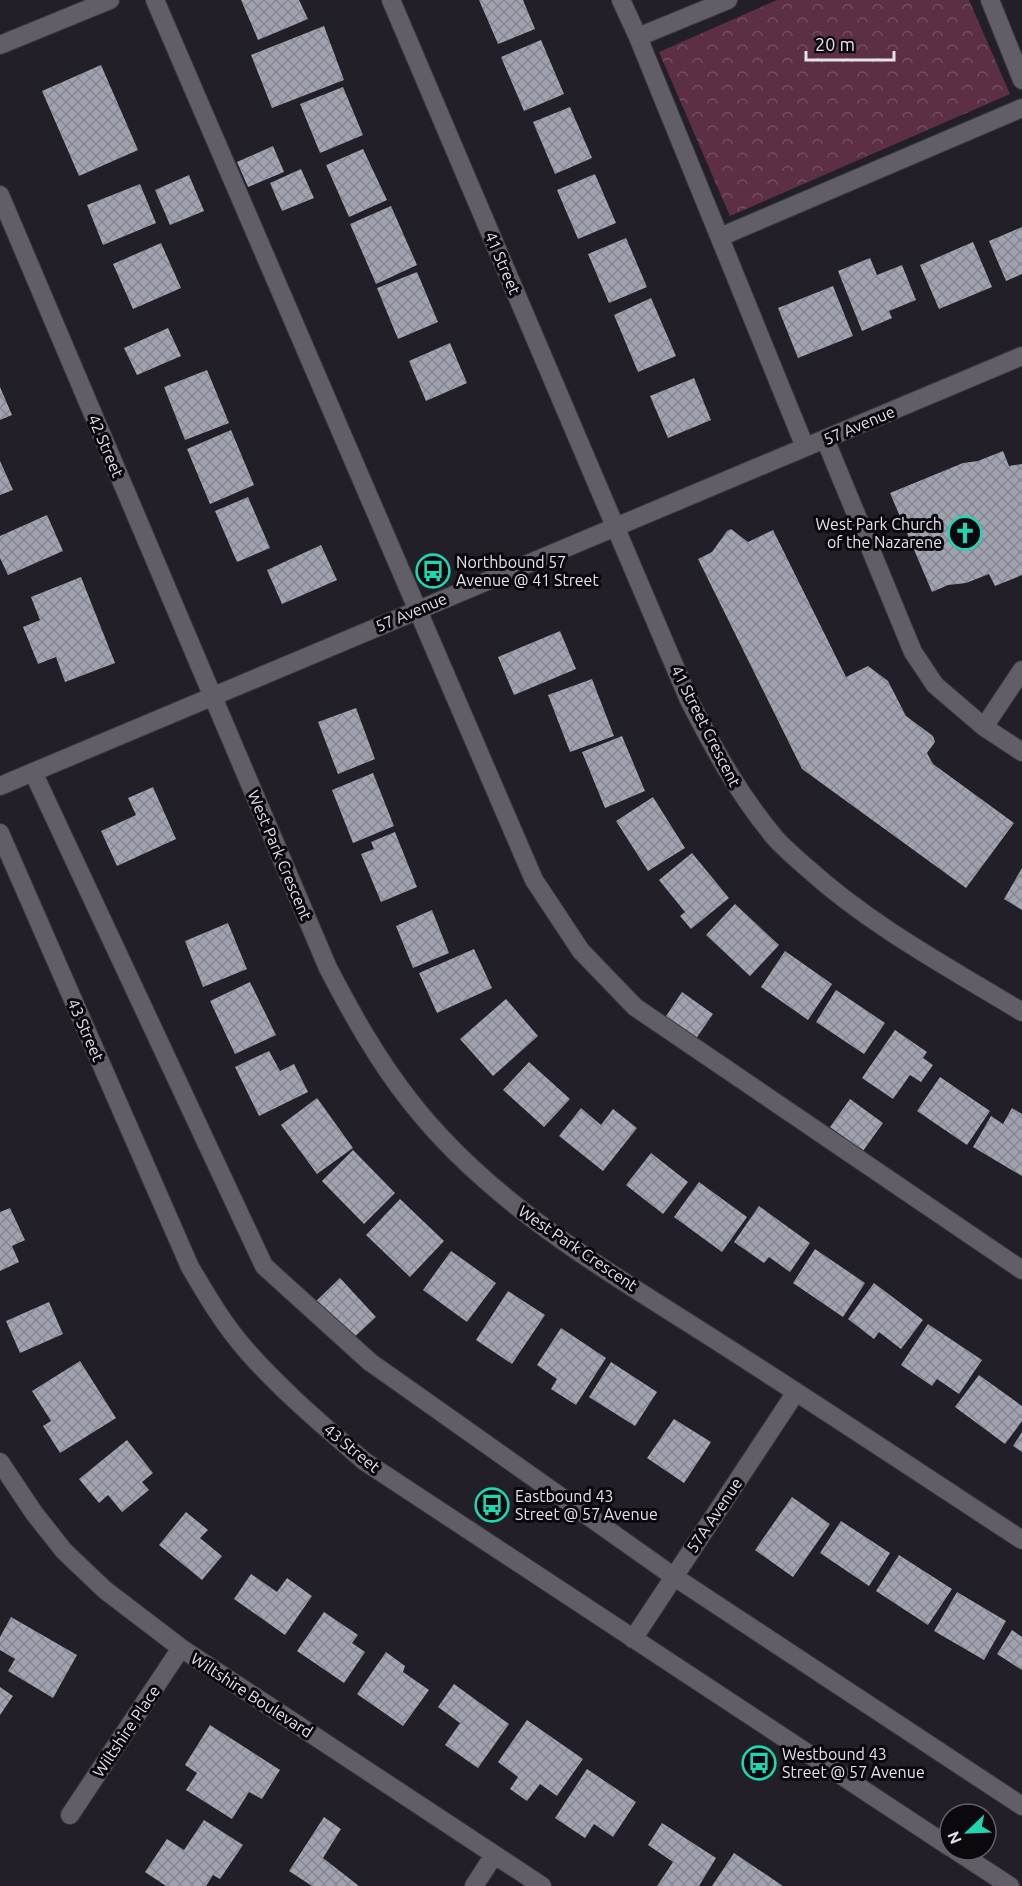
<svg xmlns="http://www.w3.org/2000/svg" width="1022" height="1886" viewBox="0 0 1022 1886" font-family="Ubuntu,sans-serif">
<defs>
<pattern id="forest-crowns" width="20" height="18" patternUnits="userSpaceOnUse" patternTransform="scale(1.5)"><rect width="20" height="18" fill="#5c2f45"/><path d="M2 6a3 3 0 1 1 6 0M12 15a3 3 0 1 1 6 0" fill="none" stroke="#734d60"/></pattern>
<pattern id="building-cross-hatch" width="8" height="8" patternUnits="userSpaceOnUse" patternTransform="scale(1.5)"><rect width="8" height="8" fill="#a0a3af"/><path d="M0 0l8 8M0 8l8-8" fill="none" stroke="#848690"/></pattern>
</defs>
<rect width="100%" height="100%" fill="#221f28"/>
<!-- forest -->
<path fill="url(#forest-crowns)" d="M777,0H969L1010,94L730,216L659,52Z"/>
<!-- building -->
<path fill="url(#building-cross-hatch)" d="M241,0H299L308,19L258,40Z
M479,0H523L535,29L498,44Z
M324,26L344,80L272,108L251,55Z
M541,40L564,94L524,111L501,57Z
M101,65L138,150L79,176L42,91Z
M343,87L363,135L320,153L300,104Z
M570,107L592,158L555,174L533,122Z
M273,146L284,172L248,187L237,162Z
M363,149L387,200L349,217L326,165Z
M301,169L314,198L282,211L270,183Z
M595,174L616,223L578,239L557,190Z
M189,175L204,211L170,225L155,190Z
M140,184L156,223L103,245L87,205Z
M391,206L417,265L376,284L350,224Z
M1022,227V274L1006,281L989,241Z
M626,238L647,287L609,303L588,254Z
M973,242L992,287L939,309L920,265Z
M161,243L181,288L133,309L113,264Z
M870,258L877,275L902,265L916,300L889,311L892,318L862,331L838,271Z
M417,272L438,322L398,339L377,288Z
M833,286L853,336L798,358L778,308Z
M651,298L676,356L638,372L614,315Z
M168,328L181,356L137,375L124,348Z
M450,343L467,383L426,401L409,361Z
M207,370L229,423L185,440L164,387Z
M694,378L711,420L668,438L650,396Z
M0,387L12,415L0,420Z
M231,430L254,485L210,504L187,449Z
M1003,451L1009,466L1022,464V575L995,586L989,574L966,583L948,585L932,592L890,493L963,463L978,461Z
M0,461L13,490L0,495Z
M248,497L270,548L237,562L215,511Z
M47,515L63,551L8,575L0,558V536Z
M731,529L748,542L773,530L846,677L868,666L888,681L906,716L933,736L935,742L927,753L933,764L1014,823L966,888L802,769L698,559L712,552L727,531Z
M321,545L337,580L282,604L267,570Z
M81,577L115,663L65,682L56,657L38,664L23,627L40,620L31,597Z
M560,631L576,669L514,695L498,657Z
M592,679L614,736L570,752L548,695Z
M356,708L375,759L338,774L318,722Z
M622,736L645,791L605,808L582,752Z
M373,773L394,826L353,843L332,790Z
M153,787L176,839L117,866L101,831L136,815L128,798Z
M653,797L685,848L648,871L616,821Z
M395,832L417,887L381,902L361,854L374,849L371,842Z
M692,853L729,898L691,929L680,916L685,912L659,880Z
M1022,868V910L1004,899Z
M735,904L779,945L750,976L706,935Z
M432,910L449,953L413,968L396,926Z
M228,923L247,969L203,987L185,941Z
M474,949L492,988L437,1013L419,973Z
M785,951L832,984L808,1020L761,987Z
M250,982L276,1035L235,1054L210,1001Z
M836,990L885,1023L864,1054L816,1022Z
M682,992L713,1014L695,1040L664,1019Z
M506,999L538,1036L493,1076L460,1039Z
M895,1030L927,1052L923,1058L933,1065L921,1082L910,1075L893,1099L862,1078Z
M269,1051L280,1071L294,1064L308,1092L259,1116L235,1067Z
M529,1062L570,1099L544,1127L503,1090Z
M940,1077L990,1111L967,1145L917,1111Z
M317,1098L353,1148L317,1174L281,1125Z
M850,1099L883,1123L863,1151L830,1127Z
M581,1108L601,1125L613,1109L637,1128L603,1171L559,1136Z
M1012,1108L1022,1114V1176L973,1147L991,1116L1003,1124Z
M353,1150L395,1193L364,1224L322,1181Z
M651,1153L688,1182L663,1214L626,1185Z
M699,1182L747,1217L722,1252L674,1217Z
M400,1199L444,1241L410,1277L366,1235Z
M759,1206L810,1243L790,1272L769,1257L764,1263L734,1242Z
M10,1208L25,1240L12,1246L19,1262L0,1271V1212Z
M815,1249L865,1283L843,1317L793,1283Z
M451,1251L496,1283L467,1322L423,1290Z
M340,1278L376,1317L347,1344L311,1306Z
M874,1283L923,1320L901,1349L879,1332L874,1339L848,1319Z
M508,1291L545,1315L512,1364L476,1340Z
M49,1302L63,1334L20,1353L6,1321Z
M928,1324L982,1360L959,1394L937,1379L932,1386L901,1365Z
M561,1328L606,1358L576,1405L551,1389L557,1379L537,1365Z
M80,1361L116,1418L60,1453L43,1426L51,1421L32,1391Z
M611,1362L657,1392L635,1426L589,1397Z
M979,1375L1022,1406V1421L1005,1444L955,1407Z
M674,1419L711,1442L684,1483L647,1458Z
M1022,1432V1452L1013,1446Z
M127,1440L153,1473L142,1482L149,1490L122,1512L108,1495L99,1503L79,1479Z
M792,1497L830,1524L793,1577L755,1550Z
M186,1512L208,1530L200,1538L222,1556L202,1580L159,1545Z
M841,1521L890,1553L869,1586L820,1553Z
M899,1555L952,1589L928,1625L876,1591Z
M251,1574L277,1592L287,1578L312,1596L285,1635L234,1599Z
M957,1592L1006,1621L984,1660L934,1631Z
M324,1612L358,1635L352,1643L365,1652L344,1683L297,1651Z
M11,1617L77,1655L53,1698L8,1671L15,1659L0,1650V1637Z
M1012,1630L1022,1637V1670L997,1654Z
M386,1652L405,1666L403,1672L429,1690L403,1726L357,1694Z
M454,1684L509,1724L478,1768L445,1745L460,1723L438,1707Z
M0,1687L13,1696L0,1715Z
M527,1720L583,1759L557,1796L540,1784L527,1801L510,1789L518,1777L498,1762Z
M210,1725L280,1770L262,1799L249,1792L232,1819L186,1790L197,1773L185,1765Z
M587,1769L636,1802L613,1837L594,1824L585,1838L555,1818Z
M324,1817L341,1829L323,1858L359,1886H312L289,1871Z
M204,1820L243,1845L220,1879L213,1875L206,1886H166L145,1872L167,1839L184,1850Z
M662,1823L716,1858L699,1886H657L673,1862L648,1845Z
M734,1853L783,1886H712Z"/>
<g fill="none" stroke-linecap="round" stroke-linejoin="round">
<!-- minor casing -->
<g stroke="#3b3940" stroke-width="20">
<path id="minor" d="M155,0L534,880L581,951L635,1007L1022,1270
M391,0L689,700C715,751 739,795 776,839C785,849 796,858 806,867C871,926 948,967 1022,1012
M621,0L638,37L805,447
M990,0L1022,80
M638,37L728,0
M0,45L110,0
M0,195L328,968C352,1014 377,1059 410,1101C495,1210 620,1278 734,1352C831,1414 926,1477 1022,1540
M720,237L1022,108
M825,439L913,652L935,685L984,727L1022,752
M984,727L1022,670
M33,772L264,1266L370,1362L673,1576L1022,1806
M0,786L1022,356
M0,833L190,1267C207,1296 224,1325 247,1351C282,1391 324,1426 364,1461L950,1847
M0,1462L34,1513L64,1551L105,1590L181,1648L542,1886
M633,1639L796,1392
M70,1815L181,1648
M955,1850L1010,1886
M474,1886L494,1855"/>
</g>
<!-- minor -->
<use href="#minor" stroke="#615e68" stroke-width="18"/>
</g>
<!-- icons -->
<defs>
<g id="church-ring" transform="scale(1.725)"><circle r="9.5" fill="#0b090d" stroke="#20d5b0" stroke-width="1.5"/><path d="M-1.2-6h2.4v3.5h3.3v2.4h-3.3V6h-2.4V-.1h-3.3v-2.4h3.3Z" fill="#20d5b0"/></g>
<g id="bus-ring" transform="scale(1.725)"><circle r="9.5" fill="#0b090d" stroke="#20d5b0" stroke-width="1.5"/><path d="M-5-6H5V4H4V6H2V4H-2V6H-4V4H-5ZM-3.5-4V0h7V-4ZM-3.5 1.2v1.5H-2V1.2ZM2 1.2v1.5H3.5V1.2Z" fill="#20d5b0"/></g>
</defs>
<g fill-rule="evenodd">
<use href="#church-ring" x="965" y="533"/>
<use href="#bus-ring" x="433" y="571"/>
<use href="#bus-ring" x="492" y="1505"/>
<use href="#bus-ring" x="759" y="1763"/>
</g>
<g text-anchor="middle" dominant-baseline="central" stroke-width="6" stroke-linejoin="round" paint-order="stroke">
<!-- street labels -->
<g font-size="16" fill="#e4e2e8" stroke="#0b090d">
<text transform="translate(503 263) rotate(67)">41 Street</text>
<text transform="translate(859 425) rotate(-23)">57 Avenue</text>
<text transform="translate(106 446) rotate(67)">42 Street</text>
<text transform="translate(411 612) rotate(-23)">57 Avenue</text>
<text transform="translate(706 726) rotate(63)">41 Street Crescent</text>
<text transform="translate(280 855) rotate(67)">West Park Crescent</text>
<text transform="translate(86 1030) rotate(66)">43 Street</text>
<text transform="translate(578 1248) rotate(34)">West Park Crescent</text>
<text transform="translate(352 1448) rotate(39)">43 Street</text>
<text transform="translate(714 1515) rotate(-56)">57A Avenue</text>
<text transform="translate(252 1695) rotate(33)">Wiltshire Boulevard</text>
<text transform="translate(126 1731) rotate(-56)">Wiltshire Place</text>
</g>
<!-- poi labels -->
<g font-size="16" fill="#e4e2e8" stroke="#0b090d" text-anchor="start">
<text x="942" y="524" text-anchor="end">West Park Church<tspan x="942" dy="18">of the Nazarene</tspan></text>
<text x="456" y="562">Northbound 57<tspan x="456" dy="18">Avenue @ 41 Street</tspan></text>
<text x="515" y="1496">Eastbound 43<tspan x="515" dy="18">Street @ 57 Avenue</tspan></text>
<text x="782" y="1754">Westbound 43<tspan x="782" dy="18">Street @ 57 Avenue</tspan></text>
</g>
</g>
<!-- north arrow -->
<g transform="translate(968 1832) rotate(247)"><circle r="28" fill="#0b090d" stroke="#626065" stroke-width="1.5"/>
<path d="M0-4.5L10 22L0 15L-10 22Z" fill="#20d5b0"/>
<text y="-9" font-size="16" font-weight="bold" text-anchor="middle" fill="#e4e2e8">N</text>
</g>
<!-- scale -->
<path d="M806 51v9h88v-9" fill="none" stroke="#e4e2e8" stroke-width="3"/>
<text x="815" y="51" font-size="18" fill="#e4e2e8" stroke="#0b090d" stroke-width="4.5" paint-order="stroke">20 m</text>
</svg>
